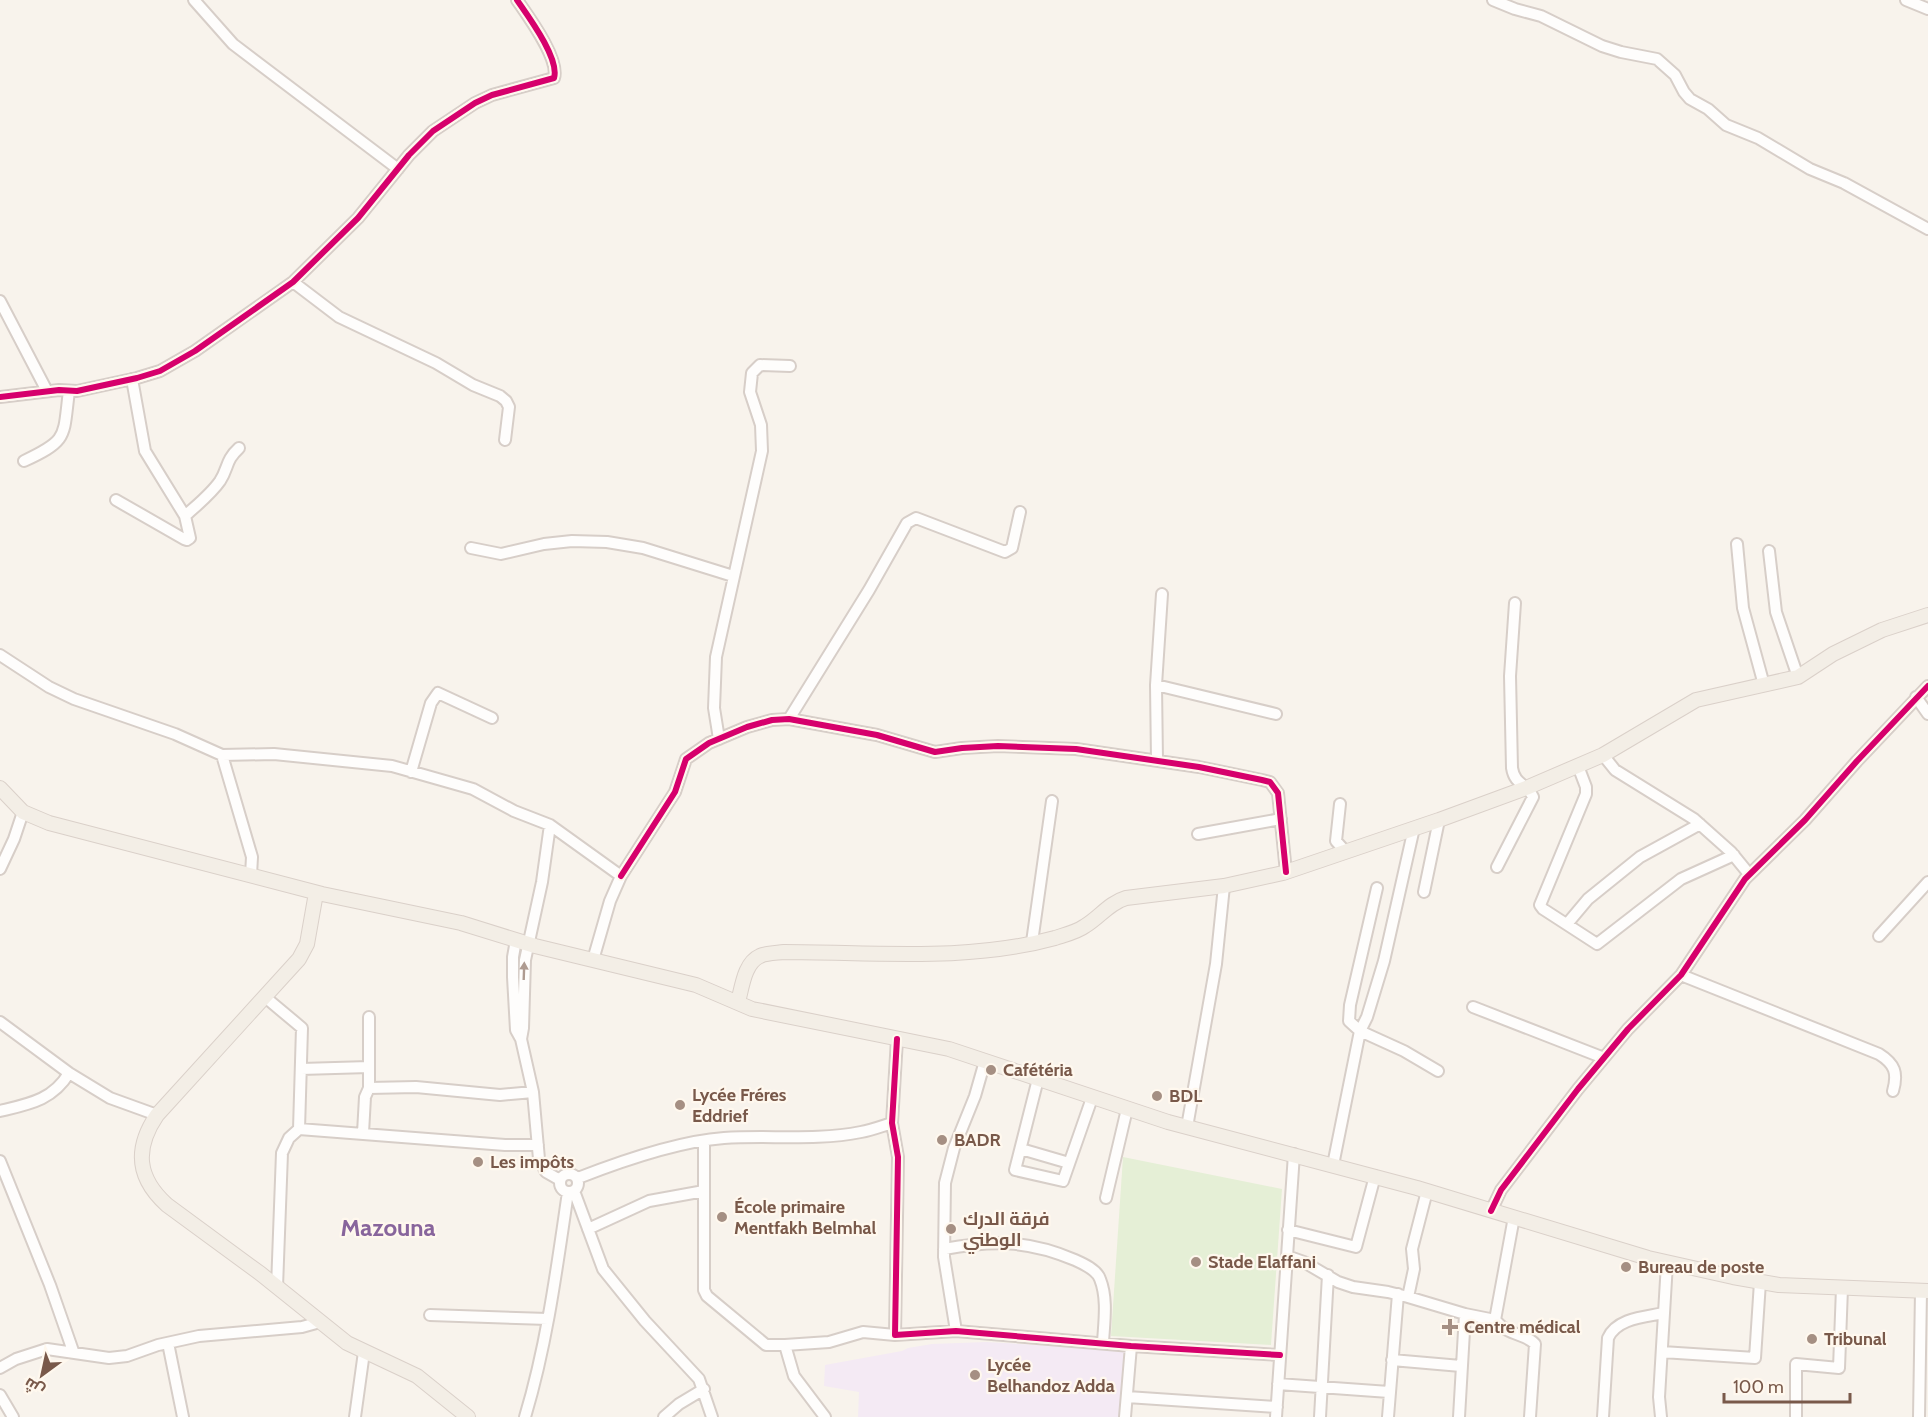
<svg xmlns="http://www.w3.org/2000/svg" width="1928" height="1417" viewBox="0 0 1928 1417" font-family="Cabin,Cairo,sans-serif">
<rect width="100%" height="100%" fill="#f8f3ec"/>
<!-- education -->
<path fill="#f4eaf4" d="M986,1342L1127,1350L1123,1417H858L859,1392L824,1386L825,1365L902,1351L908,1348L932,1344Z"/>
<!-- green -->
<path fill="#e5efd6" d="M1123,1157L1282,1189L1271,1345L1111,1336Z"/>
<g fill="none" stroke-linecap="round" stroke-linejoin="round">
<!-- minor casing -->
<g stroke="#d7cec8" stroke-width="14">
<path id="minor" d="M194,0L233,44L398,169
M1493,0L1515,9L1541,16L1602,46L1621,52L1657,59L1675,75L1684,92L1690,99L1708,109L1726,125L1758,138L1810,169L1844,183L1928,229
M1906,0L1928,9
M293,282L339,317L436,363L473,385L500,396L506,401L509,407L505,440
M0,301L47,391
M0,397L59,390L77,391L137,378L160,371L195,351L293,282L358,218L409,155L433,131L475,103L492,95L554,78C560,59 528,16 517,0
M24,461C69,440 63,437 69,391
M116,500L184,539L187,540L190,538L185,516L145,451L132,379
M185,516C197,505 211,494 220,481C229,467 225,461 239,448
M1737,544L1743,608L1764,685
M471,548L501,554L544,544L572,541L607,542L643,548L733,576
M1769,551L1776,612L1798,677
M0,655L49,687L74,699L175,734L222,755
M1156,685L1276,714
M1916,697L1928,714
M789,719L869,590L907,523L916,518L1005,552L1012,548L1020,512
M719,739L714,708L716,657L762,451L761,425L750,392L752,373L760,365L790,366
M1603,755L1615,770L1694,819L1731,852L1749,874
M1157,760L1156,685L1162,594
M1578,766L1586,787V794L1540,905L1543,909L1597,944L1681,879L1734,855
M411,772L431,703L438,693L492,718
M1340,804L1336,841L1345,851
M1198,834L1281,819
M1497,867L1533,797C1527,783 1515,786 1512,768L1510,676L1515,603
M0,869L14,839L23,812
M251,875L252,857L222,755L274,754L392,766L473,789L514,811L550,825L621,876L610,901L593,960
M621,876L675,792L686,759L709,743L747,727L772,720L789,719L877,735L935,752L962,748L998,746L1076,749L1199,767L1262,780L1270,782L1278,793L1286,872
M1377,888L1350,1005L1349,1021L1360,1031L1404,1051L1438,1071
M1424,892L1439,820
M1567,924L1588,899L1640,857L1700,824
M1879,936L1928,882
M516,940L513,957V977L516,1030L521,1039L533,1092L539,1159L546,1172L560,1180
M1032,942L1052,801
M1681,975L1879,1054C1895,1064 1898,1073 1893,1091
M265,997L302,1028L299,1129
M1473,1007L1604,1058
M0,1022L69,1073L110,1098L157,1115
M521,1039L523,1028L525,960L542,882L550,825
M897,1039L892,1123L898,1157L895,1335L956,1331L1131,1346L1280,1355
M369,1067V1017
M301,1069L369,1067V1088
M1038,1079L1015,1170L1063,1181L1092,1098
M0,1111C29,1104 53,1100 69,1073
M1187,1127L1216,964L1224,886
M363,1133L365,1097L369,1088L416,1087L500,1095L533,1092
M704,1141V1290L707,1296L766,1345H785L794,1376L825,1417
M1021,1149L1069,1163
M0,1161L50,1285L73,1351
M1333,1165L1360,1031L1367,1017L1384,961L1414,828
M560 1183a9 9 0 1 1 18 0a9 9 0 1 1-18 0Z
M578,1178C619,1162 680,1141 724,1138C769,1135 816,1141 861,1132C872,1130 882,1126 892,1123
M574,1191L603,1269L645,1321L699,1379L712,1417
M1427,1191L1412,1249L1414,1269L1408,1297L1465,1314
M1106,1198L1127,1109
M1491,1211L1501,1190L1578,1089L1628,1029L1681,975L1745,879L1805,820L1857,761L1928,686
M1514,1217L1495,1320C1508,1336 1525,1333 1535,1344L1530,1417
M588,1229L649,1201L704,1191
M1288,1230L1356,1247L1375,1176
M944,1249C993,1240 1028,1240 1075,1260C1084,1264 1097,1270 1100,1279C1108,1299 1104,1323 1103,1343
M1287,1256L1304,1262L1338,1282L1353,1287L1388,1292L1408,1297
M277,1287L282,1153L289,1138L299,1129L505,1145H538
M430,1315L548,1319
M956,1331L944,1257L945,1183L954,1148L975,1096L985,1061
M168,1343L183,1417
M785,1345L829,1342L863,1332L895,1335
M1662,1352L1755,1358L1760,1282
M1392,1360L1461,1366
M0,1368L16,1359L47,1349L109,1358L127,1356L158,1345L199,1336L302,1327L320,1322
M1278,1384L1389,1392
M0,1395L13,1417
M1127,1397L1277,1407
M355,1417L364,1352
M525,1417C547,1344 557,1267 568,1192
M664,1417L679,1404L704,1389
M1125,1417L1131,1346
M1276,1417L1294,1154
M1320,1417L1328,1275
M1388,1417L1398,1294
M1459,1417L1465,1314L1495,1320
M1603,1417L1608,1338C1617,1318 1645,1317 1664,1313
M1661,1417L1659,1397L1667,1263
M1796,1417V1364L1839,1368L1842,1288
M1919,1417L1921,1291"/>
</g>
<!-- major casing -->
<g stroke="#dad0c9" stroke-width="16">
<path id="major" d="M0,788L23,812L49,823L322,894L461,923L535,946L696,985L752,1009L949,1049L1168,1122L1417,1188L1648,1258L1733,1277L1779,1285L1928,1291
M316,893L307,944L299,959L157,1115C134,1149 137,1178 167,1205L261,1274L347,1343L417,1376L468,1417
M738,1002C742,988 744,963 760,956C766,953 776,953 784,952C873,952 968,962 1055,938C1064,935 1077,932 1085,926C1100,917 1109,903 1126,898L1224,886L1283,873L1439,820L1526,788L1603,755L1696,700L1798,677L1833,654L1882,630L1928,615"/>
</g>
<!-- minor -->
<use href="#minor" stroke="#fefdfc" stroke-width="10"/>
<!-- major -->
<use href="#major" stroke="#f3eee6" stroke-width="14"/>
<!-- cycleway casing -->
<g stroke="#fff8ee" stroke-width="10">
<path id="cycleway" d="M0,397L59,390L77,391L137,378L160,371L195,351L293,282L358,218L409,155L433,131L475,103L492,95L554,78C560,59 528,16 517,0
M621,876L675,792L686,759L709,743L747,727L772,720L789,719L877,735L935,752L962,748L998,746L1076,749L1199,767L1262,780L1270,782L1278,793L1286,872
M897,1039L892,1123L898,1157L895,1335L956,1331L1131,1346L1280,1355
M1491,1211L1501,1190L1578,1089L1628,1029L1681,975L1745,879L1805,820L1857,761L1928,686"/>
</g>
<!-- cycleway -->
<use href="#cycleway" stroke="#d6006c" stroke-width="6"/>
</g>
<!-- one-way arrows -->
<defs><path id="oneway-solid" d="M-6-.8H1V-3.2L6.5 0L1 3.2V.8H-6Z" transform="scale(1.5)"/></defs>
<use fill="#ae9b91" href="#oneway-solid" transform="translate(524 971) rotate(-88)"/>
<!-- markers -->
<g fill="#a58f83" stroke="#fff8ee" stroke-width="2">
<circle cx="991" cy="1070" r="6"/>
<circle cx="1157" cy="1096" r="6"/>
<circle cx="680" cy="1105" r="6"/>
<circle cx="942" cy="1140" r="6"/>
<circle cx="478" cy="1162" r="6"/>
<circle cx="722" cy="1217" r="6"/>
<circle cx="951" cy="1229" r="6"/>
<circle cx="1196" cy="1262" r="6"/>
<circle cx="1626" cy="1267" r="6"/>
<path d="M1447 1318h6v6h6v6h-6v6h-6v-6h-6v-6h6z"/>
<circle cx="1812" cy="1339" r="6"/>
<circle cx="975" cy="1375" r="6"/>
</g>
<g text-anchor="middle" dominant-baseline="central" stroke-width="4.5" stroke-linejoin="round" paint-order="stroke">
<!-- poi labels -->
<g font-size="18" font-weight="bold" fill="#79594a" stroke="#fff8ee" text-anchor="start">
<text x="1003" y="1070">Cafétéria</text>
<text x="692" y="1095">Lycée Fréres<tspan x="692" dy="21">Eddrief</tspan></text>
<text x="1169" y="1096">BDL</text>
<text x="954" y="1140">BADR</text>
<text x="490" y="1162">Les impôts</text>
<text x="734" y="1207">École primaire<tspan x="734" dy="21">Mentfakh Belmhal</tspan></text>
<text x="963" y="1219">فرقة الدرك<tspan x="963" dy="21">الوطني</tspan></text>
<text x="1208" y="1262">Stade Elaffani</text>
<text x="1638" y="1267">Bureau de poste</text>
<text x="1464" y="1327">Centre médical</text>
<text x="1824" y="1339">Tribunal</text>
<text x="987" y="1365">Lycée<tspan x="987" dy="21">Belhandoz Adda</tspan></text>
</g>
<!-- district labels -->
<g font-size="24" font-weight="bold" fill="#88659c" stroke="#fff8ee">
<text x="388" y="1227">Mazouna</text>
</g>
</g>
<!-- north arrow -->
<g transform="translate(42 1375) rotate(213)" stroke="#fff8ee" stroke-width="4.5" paint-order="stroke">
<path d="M0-4.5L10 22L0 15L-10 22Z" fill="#79594a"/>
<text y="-9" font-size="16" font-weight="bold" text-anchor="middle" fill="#79594a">ش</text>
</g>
<!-- scale -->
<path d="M1724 1393v9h126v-9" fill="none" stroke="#79594a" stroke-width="3"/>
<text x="1733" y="1393" font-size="18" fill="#79594a" stroke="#fff8ee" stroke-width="4.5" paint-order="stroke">100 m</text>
</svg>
